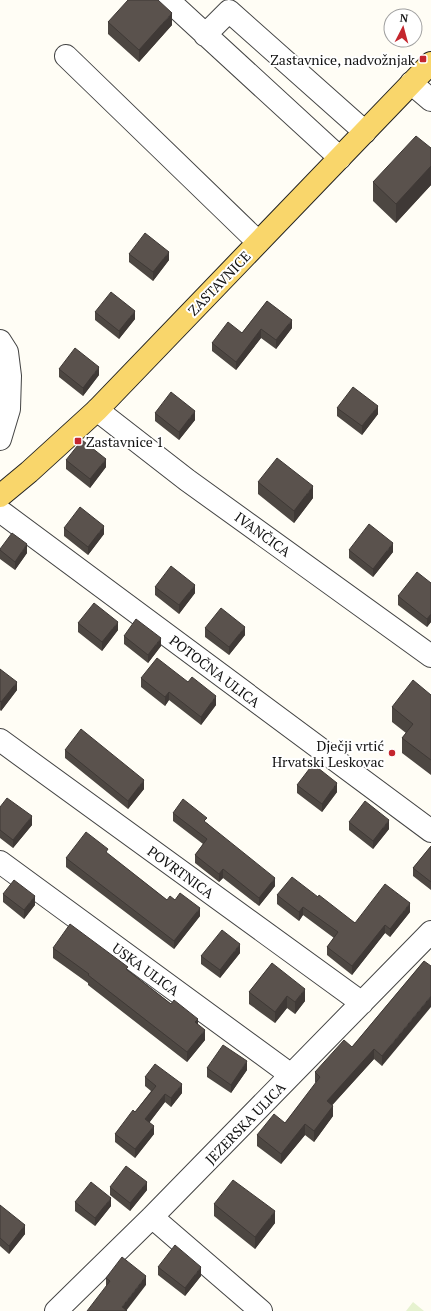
<svg xmlns="http://www.w3.org/2000/svg" width="431" height="1311" viewBox="0 0 431 1311" font-family="'PT Serif',serif">
<rect width="100%" height="100%" fill="#fffdf5"/>
<!-- pitch -->
<path fill="#e6f2cf" d="M413,1302L424,1311H406Z"/>
<g fill="none" stroke-linecap="round" stroke-linejoin="round">
<!-- minor casing -->
<g stroke="#444" stroke-width="24">
<path id="minor" d="M168,0L340,158
M205,35L229,11L365,132
M66,56L258,242
M411,83L431,100
M0,341L7,352L10,376L9,409L0,439
M97,410L187,480L431,656
M0,511L431,831
M0,740L362,1003
M0,862L291,1075
M152,1217L261,1311
M56,1311L152,1217L431,932"/>
</g>
<!-- major casing -->
<g stroke="#222" stroke-width="24">
<path id="major" d="M0,496L29,472L97,410L431,63"/>
</g>
<!-- minor -->
<use href="#minor" stroke="#fff" stroke-width="22"/>
<!-- major -->
<use href="#major" stroke="#f9d66b" stroke-width="22"/>
</g>
<!-- wall -->
<path fill="#4d4742" d="M108,22L172,25L139,62L108,34Z
M431,148V185L396,223L373,201V182Z
M129,254L169,260L153,281L129,262Z
M267,301L292,328L276,349L261,338L236,370L212,351V343L242,333Z
M95,312L135,319L119,339L95,320Z
M59,369L99,375L83,396L59,377Z
M337,408L378,414L362,435L337,416Z
M155,413L195,420L179,440L155,421Z
M66,460L106,467L90,488L66,469Z
M258,482L313,498L294,523L258,494Z
M64,528L104,534L88,555L64,536Z
M0,549L27,553L15,570L0,559Z
M349,550L393,552L373,577L349,558Z
M431,583V622L427,627L398,605V596Z
M155,587L195,593L179,614L155,595Z
M78,623L118,630L102,651L78,632Z
M205,628L245,635L229,655L205,637Z
M124,636L161,646L148,663L124,644Z
M0,669L17,690L1,711L0,710Z
M141,678L216,705L201,725L169,700L165,706L141,687Z
M431,695V775L402,753V738L406,733L392,722V707Z
M65,750L144,789L128,809L65,758Z
M297,785L337,792L322,812L297,793Z
M0,807L32,825L13,848L0,838Z
M173,813L207,823L275,886L259,906L223,878L219,882L195,863V855L203,844L173,821Z
M349,822L389,829L373,849L349,830Z
M431,846V890L413,876V868Z
M108,854L167,900H175L200,916L174,949L66,867V858Z
M3,894L35,905L24,919L3,902Z
M277,895L318,897L355,923L410,912L390,937L385,933L352,975L327,955V947L334,938L303,915L299,921L277,904Z
M53,948L128,970L198,1025L205,1040L187,1062L88,985V983L53,958Z
M240,953L220,978L201,964V956Z
M424,961L382,1066L374,1059L332,1105L333,1116L314,1142L305,1135L281,1164L257,1146V1135L285,1123L316,1083L315,1082V1072L352,1047Z
M272,963L305,1001L295,1014L287,1008L275,1023L249,1004V992Z
M207,1068L247,1070L231,1093L207,1077Z
M145,1077L182,1093L171,1107L165,1102L149,1123L154,1134L135,1158L115,1142V1134L135,1112L151,1091L145,1086Z
M110,1187L147,1190L130,1211L110,1195Z
M75,1202L111,1206L95,1226L75,1211Z
M214,1204L275,1223L255,1249L214,1216Z
M0,1205L25,1234L9,1254L0,1246Z
M158,1267L201,1276L185,1296L158,1275Z
M106,1278L146,1285L106,1287Z"/>
<!-- shaded-wall -->
<path fill="#3f3936" d="M172,13V25L139,62V50Z
M431,166V185L396,223V204Z
M169,252V260L153,281V272Z
M135,311V319L119,339V331Z
M292,320V328L276,349V340Z
M261,329V338L236,370V362Z
M99,367V375L83,396V388Z
M378,406V414L362,435V426Z
M195,411V420L179,440V432Z
M106,459V467L90,488V479Z
M313,486V498L294,523V511Z
M104,526V534L88,555V547Z
M393,543V552L373,577V569Z
M27,544V553L15,570V562Z
M195,585V593L179,614V605Z
M431,614V622L427,627V619Z
M118,622V630L102,651V642Z
M245,627V635L229,655V647Z
M161,638V646L148,663V655Z
M17,682V690L1,711V702Z
M169,692V700L165,706V697Z
M216,696V705L201,725V717Z
M144,780V789L128,809V801Z
M337,783V792L322,812V804Z
M32,816V825L13,848V840Z
M389,820V829L373,849V841Z
M223,869V878L219,882V874Z
M275,878V886L259,906V898Z
M35,896V905L24,919V910Z
M410,903V912L390,937V929Z
M303,907V915L299,921V912Z
M200,908V916L174,949V941Z
M385,925V933L352,975V966Z
M240,944V953L220,978V970Z
M305,989V1001L295,1014V1002Z
M287,996V1008L275,1023V1012Z
M431,996V1007L382,1066V1056Z
M198,1019V1029L195,1022Z
M205,1030V1040L187,1062V1052Z
M374,1049V1059L327,1111V1101Z
M247,1061V1070L231,1093V1085Z
M182,1084V1093L171,1107V1098Z
M165,1094V1102L145,1128V1119Z
M333,1106V1116L314,1142V1131Z
M305,1124V1135L281,1164V1154Z
M154,1126V1134L135,1158V1149Z
M147,1182V1190L130,1211V1203Z
M111,1198V1206L95,1226V1218Z
M275,1211V1223L255,1249V1237Z
M25,1225V1234L9,1254V1246Z
M201,1267V1276L185,1296V1288Z
M146,1276V1285L126,1311L122,1307Z"/>
<!-- building -->
<path fill="#5a524d" stroke="#3f3936" d="M128,0H158L172,13L139,50L108,22Z
M416,136L431,148V166L396,204L373,182Z
M145,233L169,252L153,272L129,254Z
M111,292L135,311L119,331L95,312Z
M267,301L292,320L276,340L261,329L236,362L212,343L228,322L242,333Z
M75,348L99,367L83,388L59,369Z
M353,387L378,406L362,426L337,408Z
M171,392L195,411L179,432L155,413Z
M82,440L106,459L90,479L66,460Z
M277,458L313,486L294,511L258,482Z
M80,507L104,526L88,547L64,528Z
M369,524L393,543L373,569L349,550Z
M12,533L27,544L15,562L0,550V549Z
M171,566L195,585L179,605L155,587Z
M417,572L431,583V614L427,619L398,596Z
M94,603L118,622L102,642L78,623Z
M221,608L245,627L229,647L205,628Z
M136,619L161,638L148,655L124,636Z
M157,658L188,682L192,677L216,696L201,717L169,692L165,697L141,678Z
M0,669L17,682L1,702L0,701Z
M413,680L431,695V760L402,738L413,724L392,707Z
M81,729L144,780L128,801L65,750Z
M313,764L337,783L322,804L297,785Z
M7,798L32,816L13,840L0,830V807Z
M183,799L207,818L204,821L275,878L259,898L223,869L219,874L195,855L207,839L173,813Z
M365,801L389,820L373,841L349,822Z
M86,832L108,849L106,852L167,900L170,896L175,900L180,893L200,908L174,941L66,858Z
M431,846V882L413,868Z
M292,877L318,897L319,895L355,923L385,884L410,903L390,929L385,925L352,966L327,947L338,932L303,907L299,912L277,895Z
M14,880L35,896L24,910L3,894Z
M70,924L128,967L126,969L171,1004L174,1000L198,1019L195,1022L205,1030L187,1052L88,975L89,974L53,948Z
M222,930L240,944L220,970L201,956Z
M424,961L431,966V996L382,1056L374,1049L327,1101L333,1106L314,1131L305,1124L281,1154L257,1135L274,1114L285,1123L320,1077L315,1072L344,1040L352,1047Z
M272,963L305,989L295,1002L287,996L275,1012L249,992Z
M223,1045L247,1061L231,1085L207,1068Z
M155,1064L182,1084L171,1098L165,1094L145,1119L154,1126L135,1149L115,1134L133,1110L135,1112L156,1086L145,1077Z
M126,1166L147,1182L130,1203L110,1187Z
M233,1180L275,1211L255,1237L214,1204Z
M91,1182L111,1198L95,1218L75,1202Z
M0,1205L25,1225L9,1246L0,1238Z
M175,1245L201,1267L185,1288L158,1267Z
M122,1257L146,1276L122,1307L127,1311H87L110,1281L106,1278Z"/>
<!-- markers -->
<g fill="#c4262e" stroke="#fff" stroke-width="1.5">
<rect x="419" y="55" width="8" height="8" rx="2"/>
<rect x="74" y="437" width="8" height="8" rx="2"/>
<circle cx="392" cy="753" r="4"/>
</g>
<g text-anchor="middle" dominant-baseline="central" stroke-width="4" stroke-linejoin="round" paint-order="stroke">
<!-- poi labels -->
<g font-size="14" fill="#111" stroke="#fff" text-anchor="end">
<text x="415" y="59">Zastavnice, nadvožnjak</text>
<text x="86" y="441" text-anchor="start">Zastavnice 1</text>
<text x="384" y="745">Dječji vrtić<tspan x="384" dy="16">Hrvatski Leskovac</tspan></text>
</g>
<!-- street labels -->
<g font-size="14" fill="#111" stroke="#fff">
<text transform="translate(219 283) rotate(-46)">ZASTAVNICE</text>
<text transform="translate(263 534) rotate(36)">IVANČICA</text>
<text transform="translate(215 671) rotate(37)">POTOČNA ULICA</text>
<text transform="translate(181 872) rotate(36)">POVRTNICA</text>
<text transform="translate(146 969) rotate(36)">USKA ULICA</text>
<text transform="translate(245 1123) rotate(-46)">JEZERSKA ULICA</text>
</g>
</g>
<!-- north arrow -->
<g transform="translate(403 28) rotate(6)"><circle r="19" fill="#ffffff" stroke="#a0a0a0"/>
<path d="M0-3L7 15L0 10L-7 15Z" fill="#c4262e"/>
<text y="-6" font-size="11" font-weight="bold" text-anchor="middle" fill="#111111">N</text>
</g>
</svg>
